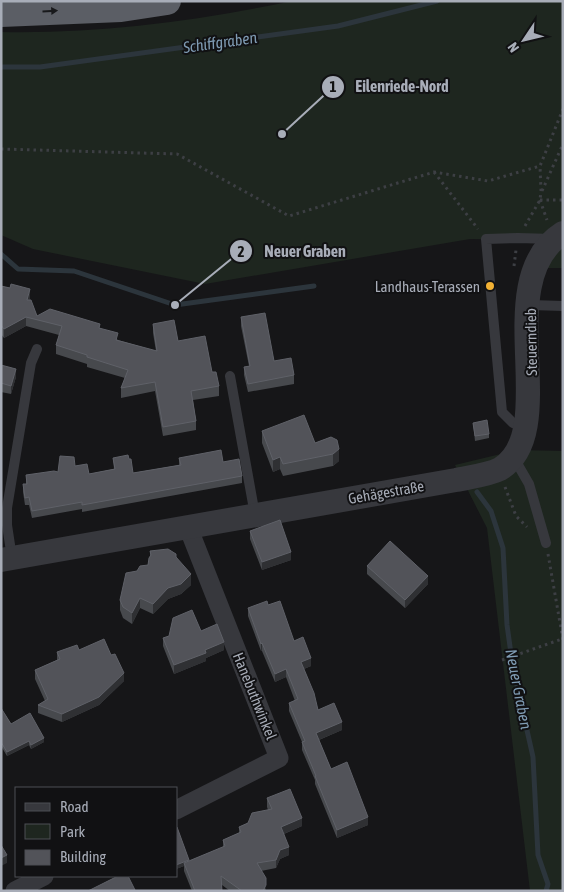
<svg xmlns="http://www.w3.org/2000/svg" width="564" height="892" viewBox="0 0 564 892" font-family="'Asap Condensed',sans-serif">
<rect width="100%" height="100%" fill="#161618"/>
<!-- green -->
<path fill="#1e261f" d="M292,1H563V268H535L553,240L470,239L205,284L33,249L1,235V32C98,34 197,21 292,1Z
M517,450L563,451V891H530L487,528L455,465Z"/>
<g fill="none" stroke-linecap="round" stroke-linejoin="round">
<!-- stream -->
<path stroke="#2c353c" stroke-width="5" d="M1,67H40L338,26L437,1
M1,254L18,269L74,271L175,305L314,286
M477,492L491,511L503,548L507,625L513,668L533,757L538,855L548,884L546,891"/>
<!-- path -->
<path stroke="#3d3f44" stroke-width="3" stroke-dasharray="2.5 4" stroke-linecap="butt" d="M1,149L177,154L289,216L434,172L488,181L540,166
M434,172L478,229
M542,191L563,144
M540,200L547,220
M540,200H563
M525,226L540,200L541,191L540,166L563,109
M514,266L516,250
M505,487L516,516L527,527
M548,554L563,640
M502,660L562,639"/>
<!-- service -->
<path stroke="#37383d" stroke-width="10" d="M530,305L563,306
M230,376L255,515
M524,428L513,423L502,412L486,239L518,238L553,239
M514,458L529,484L546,543
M12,558L7,525V508L31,363L37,349"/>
<!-- minor -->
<path stroke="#37383d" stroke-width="19" d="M176,810L279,758L188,527
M15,891L44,876"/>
<!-- tertiary -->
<path stroke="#37383d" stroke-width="24" d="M1,560L456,480C470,477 488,475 500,469C564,430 487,281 563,233"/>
<!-- trunk -->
<path stroke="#5b5e65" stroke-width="28" d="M1,13L121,8L167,1"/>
</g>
<!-- wall -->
<path fill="#47494d" d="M1,286L10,288L30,298L29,300L37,316L100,328L118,340L156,351L153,333V324L178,341L212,372L219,386V396L193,400L196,421V430L163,436L155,391L121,398V388L125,378L87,367V364L56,354V345L59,335L26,326L4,338L1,334Z
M241,317L274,361L294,375V384L248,392L244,375V367L249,366L241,326Z
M1,365L16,377L11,394L1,392Z
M473,423L489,434V438L475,441Z
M262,431L315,443L331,437L339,461L333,466L283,476L280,469L273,472L262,443Z
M113,458L133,473L179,465V458L223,462L242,476V483L82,512V509L32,518L29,505H25L23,492V484H26V475L58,472L75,466L89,474L114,469Z
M250,531L291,560L262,570L250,539Z
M150,551L176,557L191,585L181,594L168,599L153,614L140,608L132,624L123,618L120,610V600L137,571L148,565L150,556Z
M367,566L428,584L405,608L367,574Z
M268,605L311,666L304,669L318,710L342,730L319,740L331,769L368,825L337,838L315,784V780L302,750V742L289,711V703L295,701L286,677L275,682L262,651H261L248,616V608Z
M201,631L224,650L206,658V661L174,674L163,646V638Z
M79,650L124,681L99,705L62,722L38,713V705L45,701L35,679V670L57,660V652Z
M1,708L11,724L44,742L31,749L29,745L7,756L1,746Z
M267,798L302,826L284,834L289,855L280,859L276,868L261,871L266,891H230L222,885V891H192L184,871V866L176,869V828L189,861L223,847V840L239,833V827L248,823L268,810L267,807Z"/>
<!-- shaded-wall -->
<path fill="#2f3033" d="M30,289V298L27,309V300Z
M26,317V326L4,338V329Z
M16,369V377L11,394V386Z
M339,449V461L333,466V454Z
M280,457V469L273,472V460Z
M291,552V560L262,570V562Z
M191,574V585L181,594L168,599L153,614V604L168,588Z
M428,576V584L405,608V600Z
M140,598V608L132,624V613Z
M224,642V650L206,658V661L174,674V665L205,650Z
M262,643V651H261V644Z
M311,658V666L301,670V662Z
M286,669V677L275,682V674Z
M124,673V681L99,705L62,722V714Z
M342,722V730L316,741V733Z
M44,738V742L31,749V745Z
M29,741V745L7,756V752Z
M368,817V825L337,838V830Z
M302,818V826L281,835V827Z
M289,847V855L280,859L276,868V860L280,850Z
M7,855V863L1,866V858Z
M189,860V864L184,863V866L176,869V865Z"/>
<!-- building -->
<path fill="#525359" stroke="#5f6168" d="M11,284L30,289L27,300H31L37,316L50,309L100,324L99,328L118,333L116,340L157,351L153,324L174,320L178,341L205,336L212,372H216L219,386L191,391L196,421L163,427L155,382L121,388L128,370L87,357V355L56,345L62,326L26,317L4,329L1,325V286L10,288Z
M265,313L274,361L291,358L294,375L248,384L244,367L250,366L241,317Z
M1,365L16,369L11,386L1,383Z
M304,415L315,443L331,437L337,440L339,449L333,454L283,464L280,457L273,460L262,431Z
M487,420L489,434L475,436L473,423Z
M221,450L223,462L239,459L242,476L82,505V502L32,511L29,497L25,498L23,484H27L26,475L54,471L58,472L60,456L74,457L75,466L87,464L89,474L115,469L113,458L128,455L129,459H131L133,473L181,465L179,458Z
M280,520L291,552L262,562L250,531Z
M390,541L428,576L405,600L367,566Z
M168,549L176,554V557L191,574L181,584L168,588L153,604L140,598L132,613L123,607L120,600L126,573L137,571L140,566L148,565L149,558L151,555L150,551Z
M267,601L268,605L280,601L294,641L303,637L311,658L301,662L314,693L318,710L334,703L342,722L316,733L331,769L347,762L368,817L337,830L315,776H316L302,742L305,741L289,703L298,699L286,669L275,674L262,643L261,644L248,608Z
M192,610L201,631L217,624L224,642L205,650L206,653L174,665L163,638L169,636L173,618Z
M104,639L111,655L115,654L124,673L99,697L62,714L38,705L48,699L35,670L60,659L57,652L77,645L79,650Z
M1,708L11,724L30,713L44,738L31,745L29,741L7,752L1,742Z
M290,789L302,818L281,827L289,847L280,850L276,860L257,863L266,878V885L263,891H242L221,876L222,891H195L184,863L225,846L223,840L241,832L239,827L248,823L252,813L272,809L267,798Z
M177,827L189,860L176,865V828Z
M1,845L7,855L1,858Z
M118,876H128L135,890L133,891H88Z"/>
<!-- one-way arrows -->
<defs><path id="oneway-solid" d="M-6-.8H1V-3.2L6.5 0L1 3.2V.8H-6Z" transform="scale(1.25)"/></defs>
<use fill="#18191b" href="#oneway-solid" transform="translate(50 11) rotate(-3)"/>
<!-- markers -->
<circle fill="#f2b134" stroke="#111113" stroke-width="2" cx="490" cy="286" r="5"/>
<g text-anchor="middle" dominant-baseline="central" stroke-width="4" stroke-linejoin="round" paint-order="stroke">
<!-- poi labels -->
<g font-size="15" fill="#a8adb8" stroke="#111113" text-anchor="end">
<text x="480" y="286">Landhaus-Terassen</text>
</g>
<!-- street labels -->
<g font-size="15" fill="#a8adb8" stroke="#111113">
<text transform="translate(531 342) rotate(-91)">Steuerndieb</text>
<text transform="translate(386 492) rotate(-10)">Gehägestraße</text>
<text transform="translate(255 696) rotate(68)">Hanebuthwinkel</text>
</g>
<!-- water labels -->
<g font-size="16" font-style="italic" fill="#7f9bb3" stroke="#111113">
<text transform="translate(220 42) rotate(-8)">Schiffgraben</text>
<text transform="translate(519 689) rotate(79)">Neuer Graben</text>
</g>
</g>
<!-- callouts -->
<path fill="none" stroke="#a8adb8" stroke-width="2" d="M282 134L333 87M175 305L241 251"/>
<g fill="#a8adb8" stroke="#111113" stroke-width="2">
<circle cx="282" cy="134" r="5"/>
<circle cx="175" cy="305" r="5"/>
<circle cx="333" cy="87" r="12"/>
<circle cx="241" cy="251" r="12"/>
</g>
<g font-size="15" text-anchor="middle" font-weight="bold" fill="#111">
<text x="333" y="92">1</text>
<text x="241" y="257">2</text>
</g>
<g font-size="16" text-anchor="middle" font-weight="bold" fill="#a8adb8" stroke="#111113" stroke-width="4" stroke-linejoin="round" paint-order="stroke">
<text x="402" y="92">Eilenriede-Nord</text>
<text x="305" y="257">Neuer Graben</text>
</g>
<!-- border -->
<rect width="564" height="892" fill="none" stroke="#a8adb8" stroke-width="5"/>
<!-- legend -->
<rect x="15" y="787" width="162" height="90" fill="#111113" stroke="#4d4f55"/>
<rect x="25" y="803" width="25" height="8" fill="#37383d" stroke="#4d4f55"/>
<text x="60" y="812" font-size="15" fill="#a8adb8">Road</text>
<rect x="25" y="824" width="25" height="15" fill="#1e261f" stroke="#4d4f55"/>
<text x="60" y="837" font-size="15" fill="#a8adb8">Park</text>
<rect x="25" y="850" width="25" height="15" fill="#525359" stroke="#4d4f55"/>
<text x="60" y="862" font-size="15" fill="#a8adb8">Building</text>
<!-- north arrow -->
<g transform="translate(524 40) rotate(235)" stroke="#111113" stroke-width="4" paint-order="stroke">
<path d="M0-4L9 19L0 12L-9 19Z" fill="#a8adb8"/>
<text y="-8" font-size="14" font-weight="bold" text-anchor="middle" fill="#a8adb8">N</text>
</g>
</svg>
